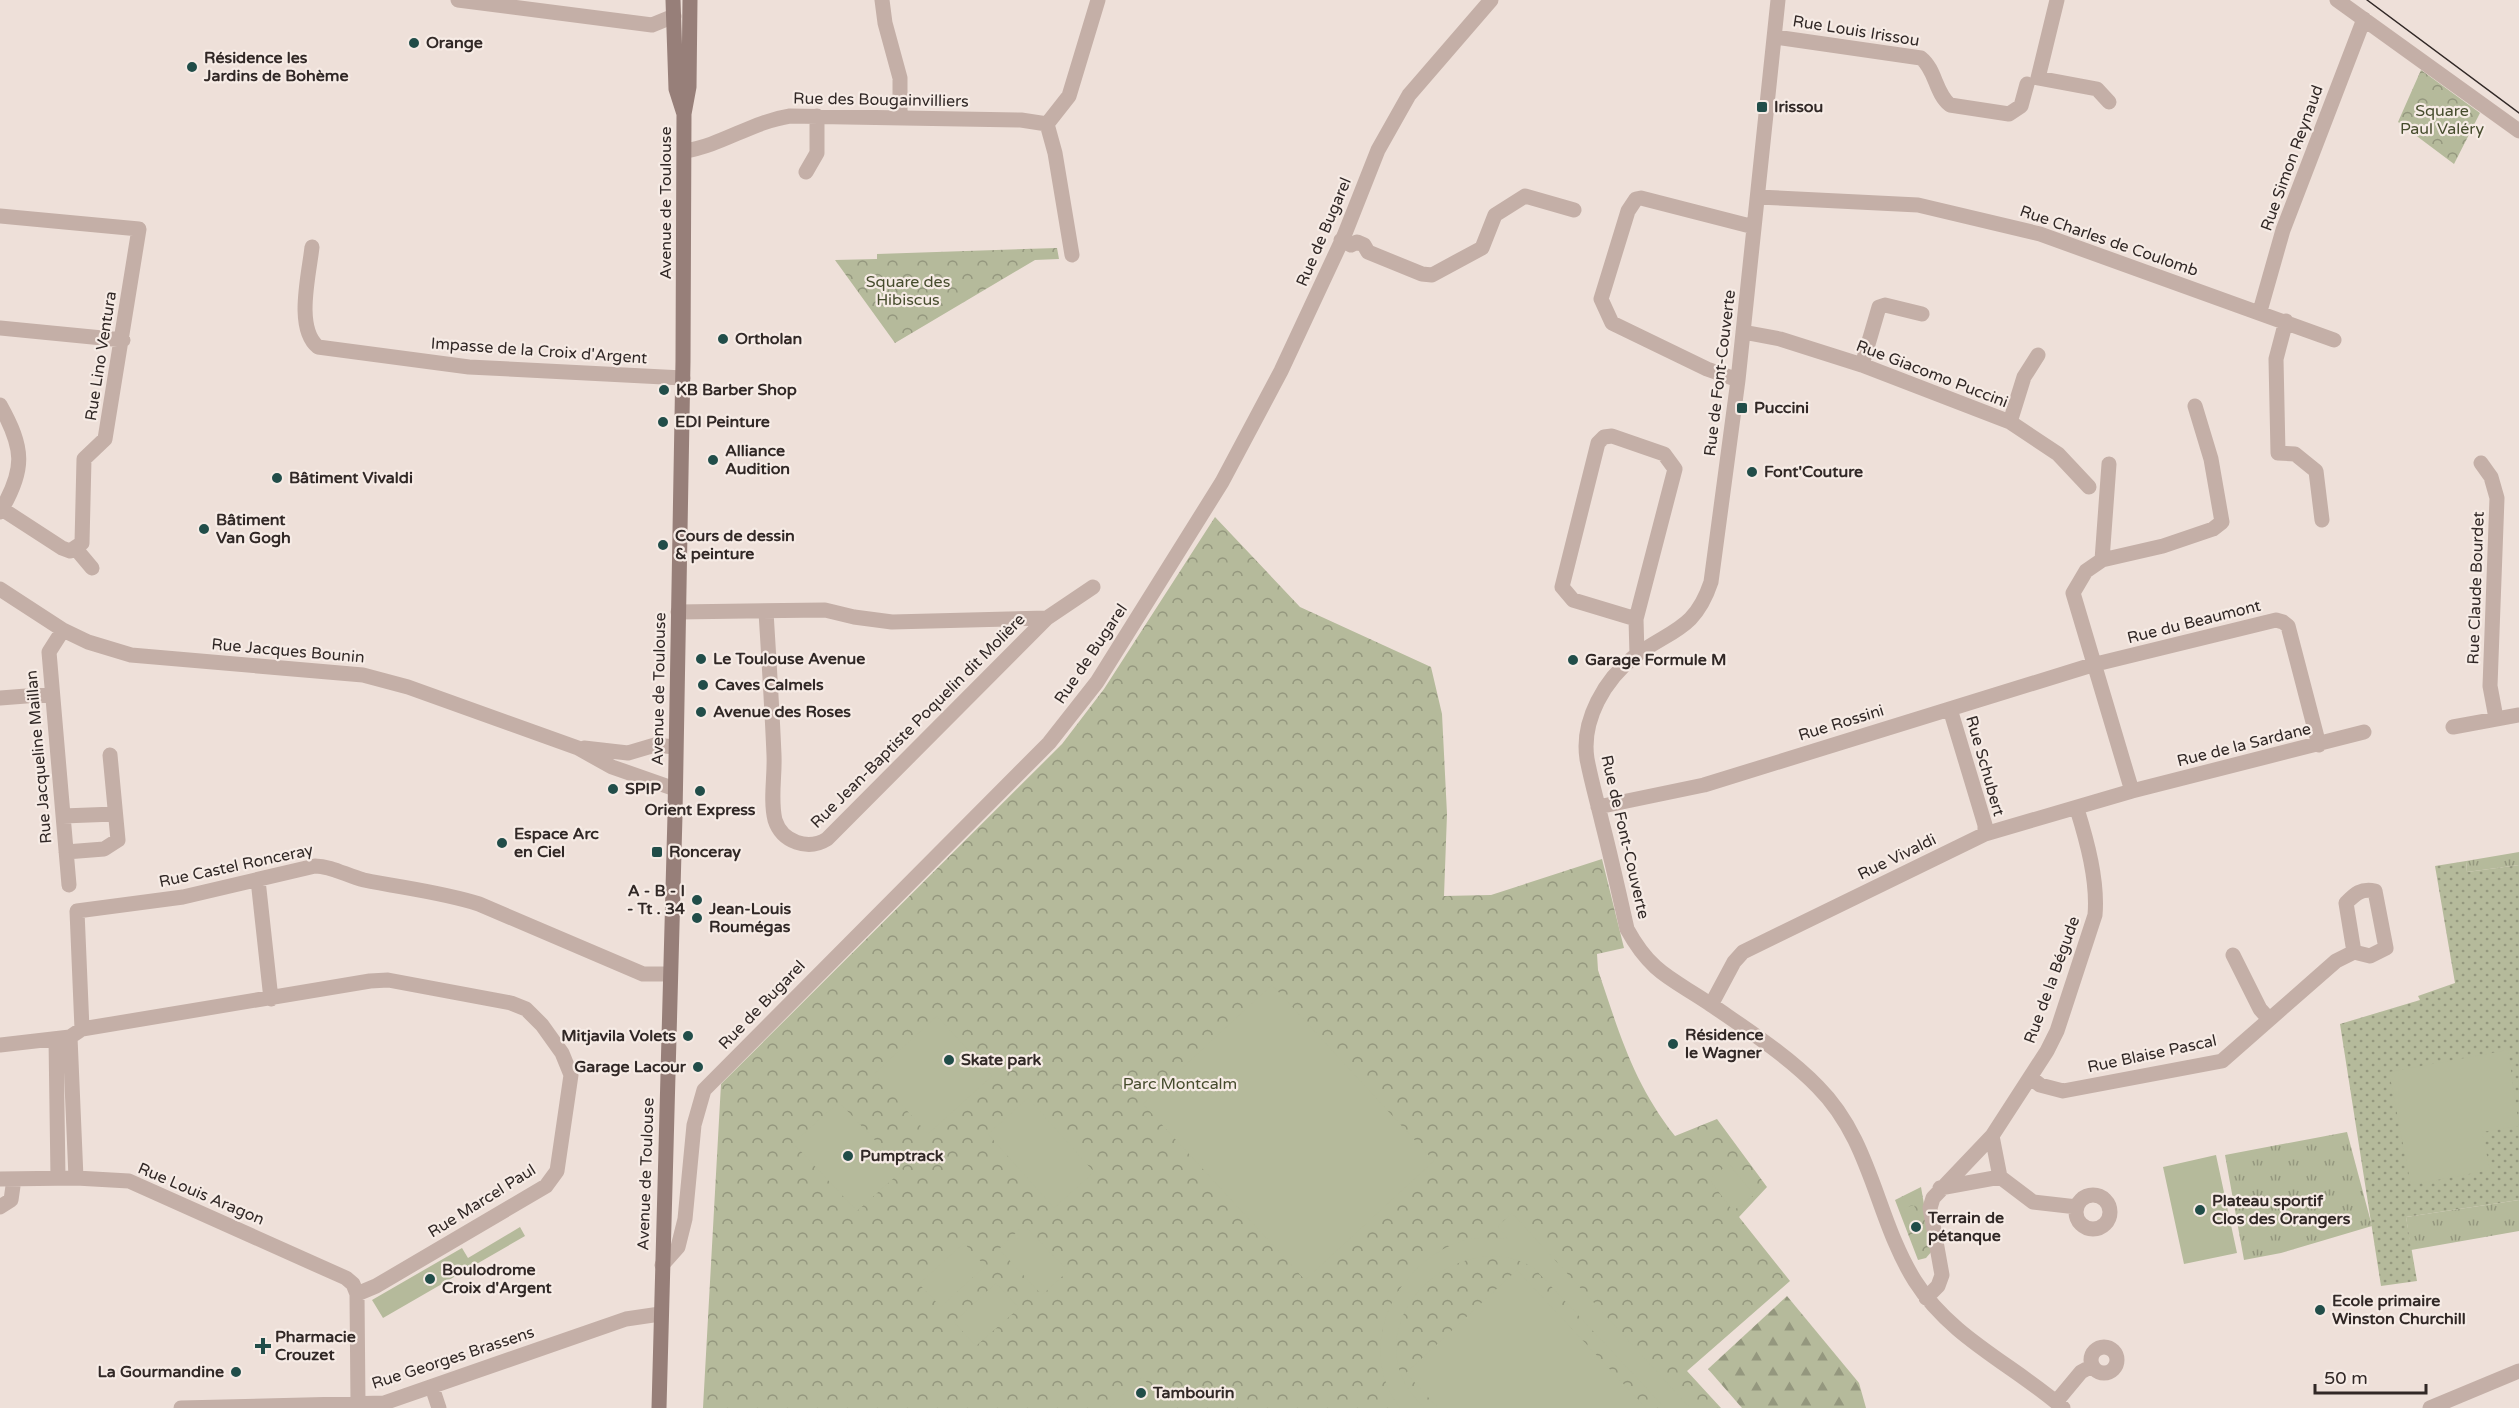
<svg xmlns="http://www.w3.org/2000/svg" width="2519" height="1408" viewBox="0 0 2519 1408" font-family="'Varela Round',sans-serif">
<defs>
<pattern id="grass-tufts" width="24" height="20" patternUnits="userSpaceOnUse" patternTransform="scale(1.5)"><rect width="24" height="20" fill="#b5ba9b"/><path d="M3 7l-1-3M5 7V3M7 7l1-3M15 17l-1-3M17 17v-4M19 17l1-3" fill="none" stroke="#94977e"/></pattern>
<pattern id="forest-firs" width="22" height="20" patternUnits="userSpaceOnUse" patternTransform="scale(1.5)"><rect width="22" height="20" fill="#b5ba9b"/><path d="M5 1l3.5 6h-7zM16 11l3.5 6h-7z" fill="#94977e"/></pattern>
<pattern id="park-crowns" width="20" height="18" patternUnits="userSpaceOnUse" patternTransform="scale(1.5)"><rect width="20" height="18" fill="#b5ba9b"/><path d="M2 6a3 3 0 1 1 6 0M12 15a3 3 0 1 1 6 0" fill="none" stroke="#94977e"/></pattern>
<pattern id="garden-dots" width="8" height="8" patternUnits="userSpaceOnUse" patternTransform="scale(1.5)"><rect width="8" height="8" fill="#b5ba9b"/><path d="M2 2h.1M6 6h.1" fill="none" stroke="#94977e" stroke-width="1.8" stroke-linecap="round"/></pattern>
</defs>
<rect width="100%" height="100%" fill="#eee0d9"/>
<!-- grass -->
<path fill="url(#grass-tufts)" d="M2519,852V865L2467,872L2466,861Z
M2347,1132L2372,1226L2281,1253L2244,1260L2225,1155Z
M2519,1200V1231L2411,1250L2406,1217Z"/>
<!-- forest -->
<path fill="url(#forest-firs)" d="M1787,1296L1859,1383L1866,1408H1742L1708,1369Z"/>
<!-- park -->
<path fill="url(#park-crowns)" d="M2421,70L2480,113L2454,164L2398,122Z
M1057,248L1059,259L1035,260L895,343L835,260L877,259V254Z
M1215,517L1300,607L1431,667L1442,714L1447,814L1444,896L1491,895L1602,859L1624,948L1597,954L1598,970C1619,1032 1633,1083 1675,1136L1717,1119L1767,1187L1739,1217L1790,1281L1687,1371L1721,1408H703L721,1084L1062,744L1104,689Z
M1921,1187L1932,1251L1926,1258L1918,1260L1895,1200Z"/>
<!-- garden -->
<path fill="url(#garden-dots)" d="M2466,861L2467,872L2519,865V1200L2406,1217L2417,1281L2381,1286L2340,1024L2420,1000L2418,996L2455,983L2435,866Z"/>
<!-- pitch -->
<path fill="#b5ba9b" d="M1272,985L1434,1161L1305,1280L1143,1104Z
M937,1016L992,1076L928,1134L874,1074Z
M2508,1050L2519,1126L2482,1132L2490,1170L2411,1185L2389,1072Z
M1028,1098L1094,1172L1054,1208L988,1134Z
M839,1102L903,1170L857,1211L793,1143Z
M2216,1155L2237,1253L2184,1264L2163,1167Z
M1729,1164L1754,1195L1733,1211L1709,1179Z
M1914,1205L1927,1245L1917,1248L1904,1208Z
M1512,1213L1690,1408H1665L1534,1268C1472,1229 1382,1293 1398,1365C1402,1383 1412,1395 1424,1408H1400C1354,1348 1395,1263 1462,1241C1477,1236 1493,1238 1508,1239L1498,1226Z
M1024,1225L1068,1271L1042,1295L999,1249Z
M520,1227L525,1236L383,1318L372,1300L462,1248L468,1258Z
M964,1243L985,1266L941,1307L919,1284Z
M1517,1270L1646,1408H1438L1406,1373Z
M996,1283L1019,1308L976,1346L954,1322Z
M1142,1377L1170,1408H1109Z"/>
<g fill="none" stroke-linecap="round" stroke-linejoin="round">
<!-- street -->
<path stroke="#c4afa7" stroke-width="15" d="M458,0L652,25L674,16
M882,0L885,23L900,78V118
M1778,0L1738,380L1711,582C1695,630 1672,629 1635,656C1605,679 1581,720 1587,759C1591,780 1597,801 1602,822C1611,857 1619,893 1627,929C1652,975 1674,979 1713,1006C1749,1031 1788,1056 1818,1087C1872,1141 1876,1219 1915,1281C1951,1338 2014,1365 2063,1408
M2057,0L2038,78L2097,89L2109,102
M2337,0L2519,131
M1775,37L1921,58C1936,70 1935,93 1950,105L2009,114L2021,106L2027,84
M1047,124L1069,96L1098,0
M1047,124L1055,153L1072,255
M685,151C722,145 752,122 790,116L1021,120L1047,124
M806,172L817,153V116
M1758,197L1918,205L2040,234L2334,340
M0,216L139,229L105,439L84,459L82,543L70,551L62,548L2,509
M1341,240L1351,245L1357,242L1364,245L1368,252L1422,274L1432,275L1482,248L1495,215L1525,196L1574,210
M312,247C309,275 295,328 318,347L469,367L683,378
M2260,311L2283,230L2364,19
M2286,321L2276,359L2278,453L2295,454L2316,471L2322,520
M0,328L123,340
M1743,332L1780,339L1862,365L2010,422L2058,454L2089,487
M1862,365L1879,307L1885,305L1922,314
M1738,380L1707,369L1612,323L1601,299L1628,211L1636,199L1641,198L1754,227
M0,405C24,448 26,469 0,512
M2010,422L2024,377L2038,355
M2481,463L2491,477L2497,498L2490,686L2496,718
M76,549L92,568
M2102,560L2109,464
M0,589L63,630L88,642L131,655L363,675L408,687L578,748L612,767L675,789
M678,612L825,610L854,617L892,622L1047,618
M766,612C769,660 772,708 774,755C775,776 770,800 775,820C782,842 808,851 827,839L1047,618L1093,587
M1636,619L1573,600L1562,587L1598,443L1604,437L1612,436L1664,454L1675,469L1636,619L1637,655
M63,630L49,652L69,885
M0,698L52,694
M1950,709L1985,825V834
M2453,727L2519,715
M584,748L628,753L655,745L675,747
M2132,791L2073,593L2086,571L2102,560L2163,546L2213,529L2222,522L2211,459L2195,406
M1598,807L1704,785L2092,665L2276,620L2283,622L2288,626L2319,745
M63,816L115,814
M66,852L104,849L118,840L110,755
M258,880L271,999
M2233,955L2260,1009L2268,1018
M1711,1005L1734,962L1743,952L1985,834L2132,791L2364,732
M82,1029L77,911L183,897L315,866C332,866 347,876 364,880C403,888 441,892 479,904L643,974H670
M70,1037L76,1178
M56,1039L58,1178
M0,1045L70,1037L82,1029L370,981L388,980L511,1003L526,1009L542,1025L562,1053L571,1075L557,1171L546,1186L376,1286L357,1294L358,1404
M2031,1078L2040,1085L2063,1091L2222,1061L2336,961L2354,952L2370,956L2386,948L2375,891C2361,888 2355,894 2346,903L2354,952
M1992,1136L2000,1177L2033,1202L2077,1207
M0,1179L76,1178L129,1181L346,1278L353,1284L357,1294
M1940,1188L2000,1177
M2076 1212a17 17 0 1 1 34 0a17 17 0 1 1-34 0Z
M0,1207L11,1200L14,1179
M662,1265L678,1247L685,1219L694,1125L704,1090L1049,743L1097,682L1222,482L1281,371L1344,236L1378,150L1409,95L1491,0
M1926,1298L1938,1286L1942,1275L1930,1208L1933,1198L1992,1136L2047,1051L2057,1031L2095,915C2098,881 2087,841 2077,809
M2091 1360a13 13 0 1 1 26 0a13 13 0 1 1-26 0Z
M432,1387L439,1408
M2056,1402L2081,1372L2092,1366
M181,1408L384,1403L626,1319L660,1314
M2430,1408L2519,1371"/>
<!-- secondary -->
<path stroke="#977f79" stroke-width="15" d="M673,0L676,89L684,114
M659,1408L675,815L683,361L684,114L689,87L690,0"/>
<!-- tram -->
<path stroke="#312826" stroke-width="1.5" d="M2367,0L2519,113"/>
</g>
<!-- markers -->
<g fill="#214d49" stroke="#f6ebe5" stroke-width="2">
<circle cx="414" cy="43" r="6"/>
<circle cx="192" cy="67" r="6"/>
<rect x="1756" y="101" width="12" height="12" rx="3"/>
<circle cx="723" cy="339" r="6"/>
<circle cx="664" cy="390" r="6"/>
<rect x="1736" y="402" width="12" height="12" rx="3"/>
<circle cx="663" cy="422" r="6"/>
<circle cx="713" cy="460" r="6"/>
<circle cx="1752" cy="472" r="6"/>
<circle cx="277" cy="478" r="6"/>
<circle cx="204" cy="529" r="6"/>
<circle cx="663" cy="545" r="6"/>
<circle cx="701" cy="659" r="6"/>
<circle cx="1573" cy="660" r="6"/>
<circle cx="703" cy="685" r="6"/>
<circle cx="701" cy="712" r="6"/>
<circle cx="613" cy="789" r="6"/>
<circle cx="700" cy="791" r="6"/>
<circle cx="502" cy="843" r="6"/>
<rect x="651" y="846" width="12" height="12" rx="3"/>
<circle cx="697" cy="900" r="6"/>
<circle cx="697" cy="918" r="6"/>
<circle cx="688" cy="1036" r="6"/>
<circle cx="1673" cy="1044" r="6"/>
<circle cx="949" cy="1060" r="6"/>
<circle cx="698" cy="1067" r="6"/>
<circle cx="848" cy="1156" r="6"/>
<circle cx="2200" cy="1210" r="6"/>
<circle cx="1916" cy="1227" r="6"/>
<circle cx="430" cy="1279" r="6"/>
<circle cx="2320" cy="1310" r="6"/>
<path d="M260 1337h6v6h6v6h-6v6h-6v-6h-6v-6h6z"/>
<circle cx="236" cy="1372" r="6"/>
<circle cx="1141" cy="1393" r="6"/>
</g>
<g text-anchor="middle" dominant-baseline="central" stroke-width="4.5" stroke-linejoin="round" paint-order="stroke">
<!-- street labels -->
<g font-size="16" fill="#312826" stroke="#f6ebe5">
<text transform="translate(1856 31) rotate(9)">Rue Louis Irissou</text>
<text transform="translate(881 100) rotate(1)">Rue des Bougainvilliers</text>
<text transform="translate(2292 158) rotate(-70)">Rue Simon Reynaud</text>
<text transform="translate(666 203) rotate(-90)">Avenue de Toulouse</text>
<text transform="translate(1324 232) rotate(-67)">Rue de Bugarel</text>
<text transform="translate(2109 241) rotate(19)">Rue Charles de Coulomb</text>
<text transform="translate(539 351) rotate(4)">Impasse de la Croix d'Argent</text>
<text transform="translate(101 356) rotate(-81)">Rue Lino Ventura</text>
<text transform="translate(1720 373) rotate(-83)">Rue de Font-Couverte</text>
<text transform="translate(1932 374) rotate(21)">Rue Giacomo Puccini</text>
<text transform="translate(2476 588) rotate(-88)">Rue Claude Bourdet</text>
<text transform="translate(2194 622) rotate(-14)">Rue du Beaumont</text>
<text transform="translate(288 651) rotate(5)">Rue Jacques Bounin</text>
<text transform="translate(1091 654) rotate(-56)">Rue de Bugarel</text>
<text transform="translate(659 689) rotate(-89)">Avenue de Toulouse</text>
<text transform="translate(918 721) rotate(-45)">Rue Jean-Baptiste Poquelin dit Molière</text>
<text transform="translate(1841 723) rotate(-17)">Rue Rossini</text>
<text transform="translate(2244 745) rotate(-14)">Rue de la Sardane</text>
<text transform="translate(39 757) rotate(-95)">Rue Jacqueline Maillan</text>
<text transform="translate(1985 766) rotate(74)">Rue Schubert</text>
<text transform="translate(1625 837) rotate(77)">Rue de Font-Couverte</text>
<text transform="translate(1897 857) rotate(-26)">Rue Vivaldi</text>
<text transform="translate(236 866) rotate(-12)">Rue Castel Ronceray</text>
<text transform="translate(2052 980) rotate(-70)">Rue de la Bégude</text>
<text transform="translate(762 1005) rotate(-46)">Rue de Bugarel</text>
<text transform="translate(2152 1054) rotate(-12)">Rue Blaise Pascal</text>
<text transform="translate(646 1174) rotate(-88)">Avenue de Toulouse</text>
<text transform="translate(201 1194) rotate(23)">Rue Louis Aragon</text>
<text transform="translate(482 1201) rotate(-32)">Rue Marcel Paul</text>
<text transform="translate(453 1358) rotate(-18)">Rue Georges Brassens</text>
</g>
<!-- poi labels -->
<g font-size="16" font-weight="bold" fill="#312826" stroke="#f6ebe5" text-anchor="start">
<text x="426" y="43">Orange</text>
<text x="204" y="58">Résidence les<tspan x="204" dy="18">Jardins de Bohème</tspan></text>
<text x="1774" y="107">Irissou</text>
<text x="735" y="339">Ortholan</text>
<text x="676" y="390">KB Barber Shop</text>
<text x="1754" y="408">Puccini</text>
<text x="675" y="422">EDI Peinture</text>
<text x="725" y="451">Alliance<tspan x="725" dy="18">Audition</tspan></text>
<text x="1764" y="472">Font'Couture</text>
<text x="289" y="478">Bâtiment Vivaldi</text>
<text x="216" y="520">Bâtiment<tspan x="216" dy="18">Van Gogh</tspan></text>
<text x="675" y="536">Cours de dessin<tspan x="675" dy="18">&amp; peinture</tspan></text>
<text x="713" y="659">Le Toulouse Avenue</text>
<text x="1585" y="660">Garage Formule M</text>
<text x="715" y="685">Caves Calmels</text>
<text x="713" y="712">Avenue des Roses</text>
<text x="625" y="789">SPIP</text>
<text x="700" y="810" text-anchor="middle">Orient Express</text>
<text x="514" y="834">Espace Arc<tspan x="514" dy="18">en Ciel</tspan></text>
<text x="669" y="852">Ronceray</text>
<text x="685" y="891" text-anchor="end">A - B - I<tspan x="685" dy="18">- Tt . 34</tspan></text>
<text x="709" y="909">Jean-Louis<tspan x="709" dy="18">Roumégas</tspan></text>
<text x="1685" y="1035">Résidence<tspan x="1685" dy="18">le Wagner</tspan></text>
<text x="676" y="1036" text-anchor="end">Mitjavila Volets</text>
<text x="961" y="1060">Skate park</text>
<text x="686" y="1067" text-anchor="end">Garage Lacour</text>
<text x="860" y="1156">Pumptrack</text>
<text x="2212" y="1201">Plateau sportif<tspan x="2212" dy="18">Clos des Orangers</tspan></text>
<text x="1928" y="1218">Terrain de<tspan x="1928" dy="18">pétanque</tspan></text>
<text x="442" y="1270">Boulodrome<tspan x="442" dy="18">Croix d'Argent</tspan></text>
<text x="2332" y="1301">Ecole primaire<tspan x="2332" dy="18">Winston Churchill</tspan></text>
<text x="275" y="1337">Pharmacie<tspan x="275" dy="18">Crouzet</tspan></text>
<text x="224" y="1372" text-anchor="end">La Gourmandine</text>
<text x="1153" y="1393">Tambourin</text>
</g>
<!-- park labels -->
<g font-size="16" fill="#464c2d" stroke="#f6ebe5">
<text x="2442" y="111">Square<tspan x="2442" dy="18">Paul Valéry</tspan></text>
<text x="908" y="282">Square des<tspan x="908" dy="18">Hibiscus</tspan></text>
<text x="1180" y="1084">Parc Montcalm</text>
</g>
</g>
<!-- scale -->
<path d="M2315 1384v9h111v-9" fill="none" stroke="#312826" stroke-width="3"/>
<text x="2324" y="1384" font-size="18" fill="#312826" stroke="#f6ebe5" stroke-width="4.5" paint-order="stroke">50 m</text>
</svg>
